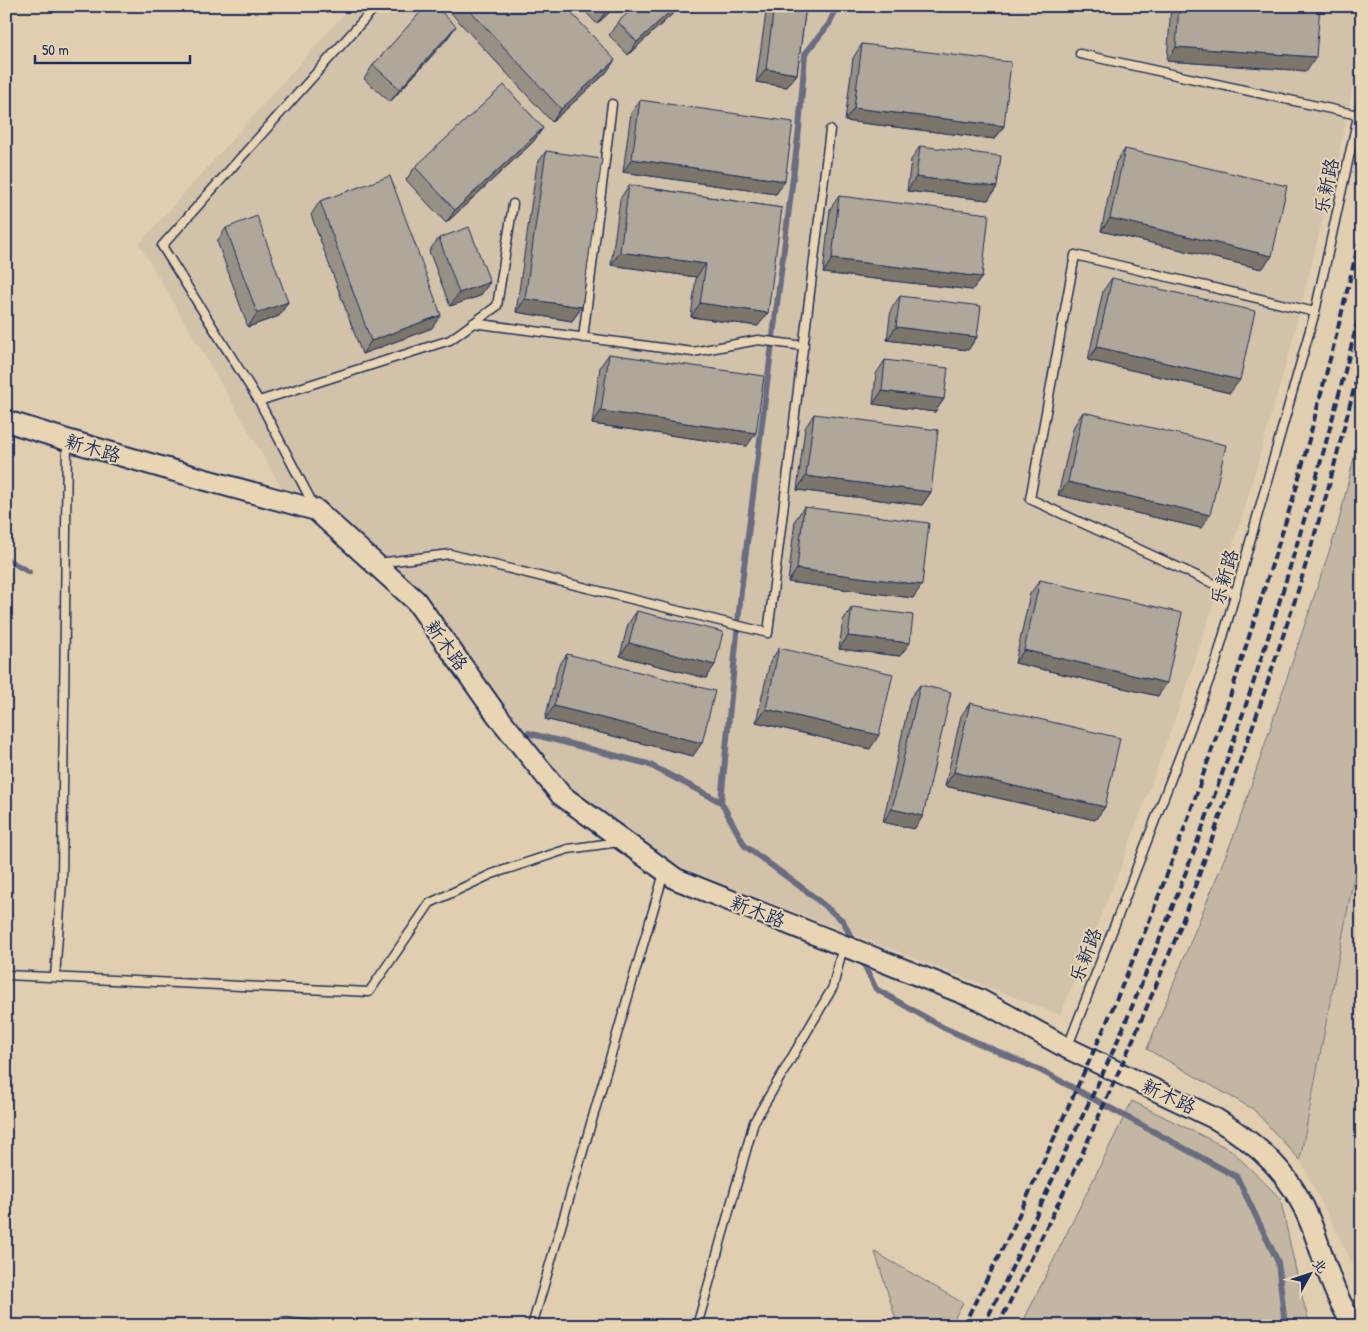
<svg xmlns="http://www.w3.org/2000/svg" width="1368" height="1332" viewBox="0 0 1368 1332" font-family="'Patrick Hand','LXGW WenKai TC',sans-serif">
<rect width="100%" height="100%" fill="#e1ceb0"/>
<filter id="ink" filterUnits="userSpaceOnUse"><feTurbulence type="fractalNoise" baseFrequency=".02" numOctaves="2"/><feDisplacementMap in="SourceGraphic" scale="10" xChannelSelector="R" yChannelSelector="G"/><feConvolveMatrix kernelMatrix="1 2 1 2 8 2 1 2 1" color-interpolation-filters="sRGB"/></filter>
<g filter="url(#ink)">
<!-- built -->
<path fill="#d2c2aa" d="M351,6H1362V43L1338,158L1293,339L1242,517L1184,694L1120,869L1060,1015L682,868L569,787L507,708L425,593L322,499L282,488L139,244Z
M1362,834V1282L1300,1160Z"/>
<!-- green -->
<path fill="#c3b7a4" stroke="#6f7381" d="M1362,424V834L1300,1160L1253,1109L1147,1049L1238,825L1338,525Z
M1132,1101L1231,1150L1280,1198L1301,1293L1310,1326H1021Z
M875,1252L963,1303L950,1326H898Z"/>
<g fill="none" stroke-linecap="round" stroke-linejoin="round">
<!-- stream -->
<path stroke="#696d7f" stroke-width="6" d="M837,6L829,24L805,54L799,129L741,591L721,802L745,846L809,893L843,921L855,945
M6,559L29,572
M528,733L648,764L721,802
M861,958L876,989L944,1028L1042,1071L1237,1177L1278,1262L1285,1326"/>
<!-- service casing -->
<g stroke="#1b2f5e" stroke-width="11">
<path id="service" d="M1080,54L1358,115
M473,323L693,352L758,340L804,346
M583,338L612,104
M259,401L450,340L497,306L513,204
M314,506L259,401L162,246L376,6
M378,563L450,554L768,633L830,130
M1236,594L1030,499L1075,255L1315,312
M6,975L369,992L430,903L492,874L568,849L619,842
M55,977L62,880L67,442
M1068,1046L1216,662L1315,312L1362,98
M283,1322L318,1326
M532,1326L664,873
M697,1326L754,1122L833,987L843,946"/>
</g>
<!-- tertiary casing -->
<g stroke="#1b2f5e" stroke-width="24">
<path id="tertiary" d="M6,421L67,440L206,480L316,510L416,601L497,715L561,795L676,879L980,1000L1067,1048L1216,1119C1260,1145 1293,1176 1311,1224C1325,1259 1332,1296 1355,1326"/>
</g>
<!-- service -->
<use href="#service" stroke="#e9d5b3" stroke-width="8"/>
<!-- tertiary -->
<use href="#tertiary" stroke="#e9d5b3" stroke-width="20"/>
<!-- rail -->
<path stroke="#1b2f5e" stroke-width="4" stroke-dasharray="8 4" stroke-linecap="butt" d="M963,1326L1013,1228L1106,1024L1148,924L1185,827L1227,706L1296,489L1335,340L1362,230
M983,1326C1013,1269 1038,1210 1065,1152C1085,1111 1105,1070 1123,1028C1223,793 1302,550 1362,303
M998,1326L1077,1165L1135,1035L1178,933L1256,717L1297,594L1327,493L1362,358"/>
</g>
<!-- wall -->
<path fill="#979085" stroke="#1b2f5e" d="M454,6H565L606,73L552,122L450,12Z
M580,6H616L597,24Z
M681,6L628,55L609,35L618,22Z
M767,6H806L797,74L787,87L756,82Z
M1171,6H1320L1307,71L1167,61Z
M456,26L447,39L390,102L364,79L373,65Z
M862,44L1004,126L995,139L845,121L853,58Z
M640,100L785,181L776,194L623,172L631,113Z
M534,141L446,223L406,180L415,167Z
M920,146L997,187L988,200L907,191L911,160Z
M1125,149L1272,256L1262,269L1101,231L1116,162Z
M546,151L582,307L572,321L516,312L537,164Z
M629,185L782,208L758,326L691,317L696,277L611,265L620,199Z
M839,196L982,277L972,290L823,273L830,209Z
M320,201L432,328L362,354L311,215Z
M226,228L288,302L279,316L248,327L217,241Z
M439,238L490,282L480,296L450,306L429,251Z
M1112,278L1230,393L1088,360L1103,291Z
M900,296L977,337L968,350L887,340L891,309Z
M609,354L747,446L592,424L600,367Z
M885,360L944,399L935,412L873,404L876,374Z
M1083,412L1201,528L1058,495L1074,426Z
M814,414L931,492L922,505L797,490L805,428Z
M804,507L913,598L788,582L795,520Z
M1040,580L1158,696L1015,663L1030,594Z
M852,607L900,656L839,649L843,620Z
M637,611L706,678L620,656L628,624Z
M779,648L870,749L756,722L770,662Z
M567,654L693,756L545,719L558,667Z
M920,685L923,816L914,829L883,822L910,698Z
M970,703L1105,807L1095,820L945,786L961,716Z"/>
<!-- shaded-wall -->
<path fill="#7b756c" stroke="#1b2f5e" d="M611,6H616L597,24L606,11Z
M676,6H681L628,55L637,42Z
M456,26L447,39L390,102L400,89Z
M1176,47L1316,57L1307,71L1167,61Z
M615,60L606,73L552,122L561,109Z
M766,69L797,74L787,87L756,82Z
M854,108L1004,126L995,139L845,121Z
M543,128L534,141L446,223L455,210Z
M632,159L785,181L776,194L623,172Z
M916,177L997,187L988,200L907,191Z
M1110,218L1272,256L1262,269L1101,231Z
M620,252L706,264L696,277L611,265Z
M832,259L982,277L972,290L823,273Z
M490,282L480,296L450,306L459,293Z
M525,299L582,307L572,321L516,312Z
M288,302L279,316L248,327L257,313Z
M700,303L768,313L758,326L691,317Z
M441,315L432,328L362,354L371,341Z
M896,327L977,337L968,350L887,340Z
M1097,347L1240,380L1230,393L1088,360Z
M882,391L944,399L935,412L873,404Z
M601,411L756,433L747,446L592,424Z
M806,476L931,492L922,505L797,490Z
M1068,482L1210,515L1201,528L1058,495Z
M797,569L922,585L913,598L788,582Z
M848,636L910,643L900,656L839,649Z
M629,643L715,665L706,678L620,656Z
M1024,650L1167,683L1158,696L1015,663Z
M554,706L702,743L693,756L545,719Z
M766,709L879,735L870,749L756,722Z
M954,772L1105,807L1095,820L945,786Z
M892,809L923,816L914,829L883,822Z"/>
<!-- building -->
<path fill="#b0a79b" stroke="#1b2f5e" d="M426,6H435L456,26L400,89L373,65Z
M466,6H565L615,60L561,109Z
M601,6H611L606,11Z
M635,6H676L637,42L618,22Z
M774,6H806L797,74L766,69Z
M1179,6H1320L1316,57L1176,47Z
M862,44L1011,62L1004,126L854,108Z
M504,85L543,128L455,210L415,167Z
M640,100L793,122L785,181L632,159Z
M920,146L1001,156L997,187L916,177Z
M1125,149L1287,186L1272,256L1110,218Z
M546,151L602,159L582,307L525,299Z
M390,176L441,315L371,341L320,201Z
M629,185L782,208L768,313L700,303L706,264L620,252Z
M839,196L989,214L982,277L832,259Z
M257,216L288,302L257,313L226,228Z
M469,227L490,282L459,293L439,238Z
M1112,278L1255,311L1240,380L1097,347Z
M900,296L981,306L977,337L896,327Z
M609,354L764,376L756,433L601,411Z
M885,360L948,368L944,399L882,391Z
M1083,412L1226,445L1210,515L1068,482Z
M814,414L938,430L931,492L806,476Z
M804,507L929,523L922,585L797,569Z
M1040,580L1182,613L1167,683L1024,650Z
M852,607L913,615L910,643L848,636Z
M637,611L723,632L715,665L629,643Z
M779,648L893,674L879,735L766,709Z
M567,654L715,691L702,743L554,706Z
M920,685L951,692L923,816L892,809Z
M970,703L1120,738L1105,807L954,772Z"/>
</g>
<g text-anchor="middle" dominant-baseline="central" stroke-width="4" stroke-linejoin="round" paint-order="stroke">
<!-- street labels -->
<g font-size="19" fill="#1b2f5e" stroke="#e9d5b3">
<text transform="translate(1326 186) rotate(-78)">乐新路</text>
<text transform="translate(93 448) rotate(16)">新木路</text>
<text transform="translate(1224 577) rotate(-74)">乐新路</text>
<text transform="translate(447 645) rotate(54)">新木路</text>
<text transform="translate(758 911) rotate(21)">新木路</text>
<text transform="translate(1085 955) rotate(-69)">乐新路</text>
<text transform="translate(1169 1096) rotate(25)">新木路</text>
</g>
</g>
<!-- margin -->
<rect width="1368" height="1332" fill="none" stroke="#e9d5b3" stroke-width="25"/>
<rect x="12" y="12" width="1343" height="1307" fill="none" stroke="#1b2f5e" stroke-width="2" filter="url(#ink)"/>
<!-- north arrow -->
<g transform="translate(1310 1274) rotate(50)" stroke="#e9d5b3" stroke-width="4" paint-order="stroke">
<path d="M0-4L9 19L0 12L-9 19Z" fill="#1b2f5e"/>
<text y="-8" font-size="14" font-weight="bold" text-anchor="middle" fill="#1b2f5e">北</text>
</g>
<!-- scale -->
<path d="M35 55v8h155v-8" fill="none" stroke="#1b2f5e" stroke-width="2.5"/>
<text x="42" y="55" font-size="15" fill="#1b2f5e" stroke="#e9d5b3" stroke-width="4" paint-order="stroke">50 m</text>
</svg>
